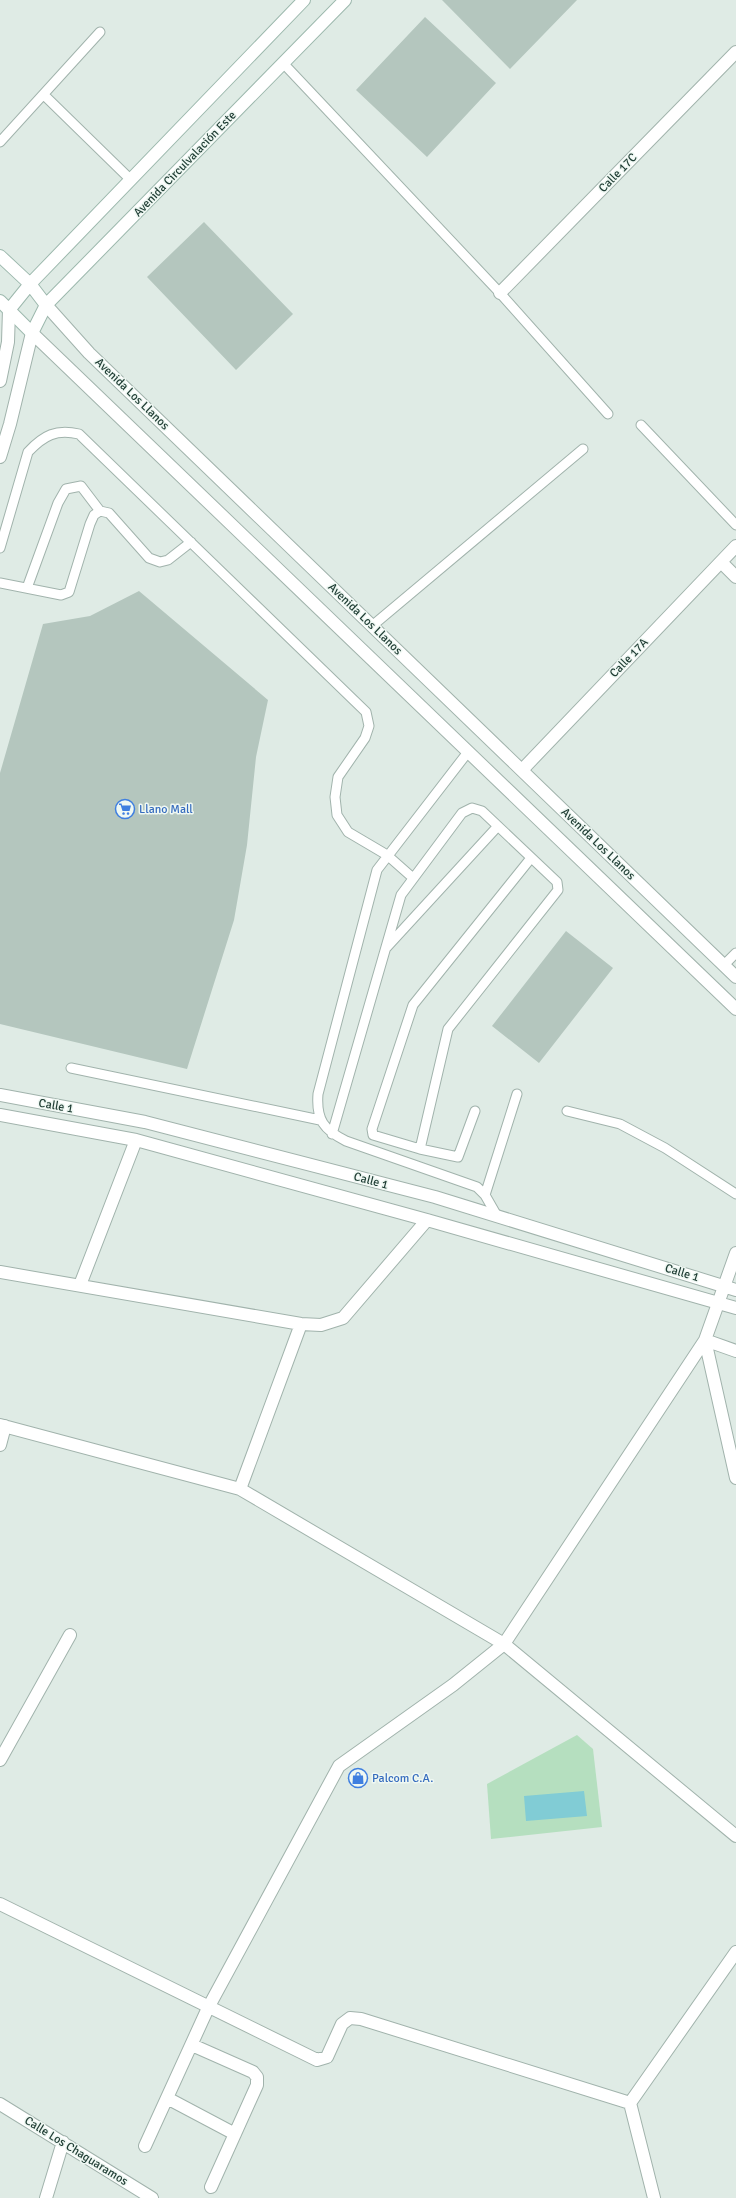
<svg xmlns="http://www.w3.org/2000/svg" width="736" height="2198" viewBox="0 0 736 2198" font-family="Signika,sans-serif">
<rect width="100%" height="100%" fill="#dfebe5"/>
<!-- green -->
<path fill="#b5dfbf" d="M577,1735L593,1749L602,1827L491,1839L487,1784Z"/>
<!-- water -->
<path fill="#81ccd5" d="M584,1791L587,1816L526,1821L524,1796Z"/>
<!-- building -->
<path fill="#b4c6be" d="M442,0H577L510,69Z
M425,17L496,83L427,157L356,90Z
M204,222L293,314L236,370L147,277Z
M139,591L268,700L256,757L247,845L234,920L187,1069L0,1024V773L43,624L90,616Z
M566,931L613,968L539,1063L492,1026Z"/>
<g fill="none" stroke-linecap="round" stroke-linejoin="round">
<!-- service casing -->
<g stroke="#a1b3ac" stroke-width="11">
<path id="service" d="M283,63L500,293L608,414
M44,95L131,180
M0,142L100,32
M641,425L736,525
M0,548L28,452C44,435 56,429 79,434L366,712L369,726L365,738L338,777L335,797L337,815L348,832L387,855L413,878
M0,583L61,595L69,592L90,524L94,515L100,511L109,513L149,558L160,562L168,560L191,542
M27,588L58,503L66,489L81,486L100,511
M372,626L583,449
M468,752L377,870L318,1094C316,1120 324,1130 346,1141L477,1187L485,1195L497,1216
M386,948L498,826
M724,965L736,953
M71,1068L320,1120
M475,1111L458,1157L420,1149L373,1135L372,1129L413,1005L531,858
M567,1111L620,1124L665,1148L736,1194
M332,1134L401,895L462,813L472,808L482,811L557,882L558,890L448,1029L420,1149
M485,1195L517,1094"/>
</g>
<!-- minor casing -->
<g stroke="#a1b3ac" stroke-width="14">
<path id="minor" d="M500,293L736,52
M721,562L736,577
M522,770L736,546
M0,1095L145,1122L435,1197L736,1290
M0,1115L136,1140L427,1220L736,1308
M0,1272L301,1324L321,1325L343,1318L427,1220
M80,1285L136,1140
M705,1340L736,1478
M705,1340L736,1351
M0,1425L240,1489L504,1644L736,1836
M0,1445L5,1426
M240,1489L301,1324
M0,1760L70,1635
M0,1904L317,2060L327,2057L342,2024L350,2018L361,2019L630,2103L654,2198
M192,2045L253,2072L257,2077V2085L211,2187
M167,2098L235,2134
M630,2103L736,1952
M0,2104L152,2198
M145,2146L208,2008L339,1766L453,1685L504,1644L705,1340L736,1253
M46,2198L63,2142"/>
</g>
<!-- tertiary casing -->
<g stroke="#a1b3ac" stroke-width="14">
<path id="tertiary" d="M46,305L89,353L736,977
M0,381L8,342L9,310
M0,457L10,424L32,333L736,1009"/>
</g>
<!-- secondary casing -->
<g stroke="#9cb8ad" stroke-width="14">
<path id="secondary" d="M0,256L30,284L46,305
M0,301L32,333L46,305L345,0
M9,310L30,284L304,0"/>
</g>
<!-- service -->
<use href="#service" stroke="#fff" stroke-width="9"/>
<!-- minor -->
<use href="#minor" stroke="#fff" stroke-width="12"/>
<!-- tertiary -->
<use href="#tertiary" stroke="#fff" stroke-width="12"/>
<!-- secondary -->
<use href="#secondary" stroke="#fff" stroke-width="12"/>
</g>
<!-- icons -->
<defs>
<g id="supermarket-ring" transform="scale(1)"><circle r="9.5" fill="#eff8f3" stroke="#3f7fe0" stroke-width="1.5"/><path d="M-6-5.5h2.5l.6 2H6L4.5 2H-2.5L-4.4-4H-6ZM-1.5 3.2a1.3 1.3 0 1 0 .1 0ZM3 3.2a1.3 1.3 0 1 0 .1 0Z" fill="#3f7fe0"/></g>
<g id="shop-ring" transform="scale(1)"><circle r="9.5" fill="#eff8f3" stroke="#3f7fe0" stroke-width="1.5"/><path d="M-5-2.5h2.3a2.7 3.5 0 0 1 5.4 0H5L5.5 6h-11ZM-1.5-2.5h3a1.5 2.3 0 0 0-3 0Z" fill="#3f7fe0"/></g>
</defs>
<g fill-rule="evenodd">
<use href="#supermarket-ring" x="125" y="809"/>
<use href="#shop-ring" x="358" y="1778"/>
</g>
<g text-anchor="middle" dominant-baseline="central" stroke-width="3" stroke-linejoin="round" paint-order="stroke">
<!-- street labels -->
<g font-size="12" fill="#1e3c33" stroke="#eff8f3">
<text transform="translate(185 164) rotate(-46)">Avenida Circulvalación Este</text>
<text transform="translate(618 173) rotate(-46)">Calle 17C</text>
<text transform="translate(132 394) rotate(44)">Avenida Los Llanos</text>
<text transform="translate(365 619) rotate(44)">Avenida Los Llanos</text>
<text transform="translate(629 658) rotate(-46)">Calle 17A</text>
<text transform="translate(598 844) rotate(44)">Avenida Los Llanos</text>
<text transform="translate(56 1106) rotate(10)">Calle 1</text>
<text transform="translate(371 1181) rotate(15)">Calle 1</text>
<text transform="translate(682 1273) rotate(17)">Calle 1</text>
<text transform="translate(76 2151) rotate(32)">Calle Los Chaguaramos</text>
</g>
<!-- shop labels -->
<g font-size="12" fill="#366cbe" stroke="#eff8f3" text-anchor="start">
<text x="139" y="809">Llano Mall</text>
<text x="372" y="1778">Palcom C.A.</text>
</g>
</g>
</svg>
